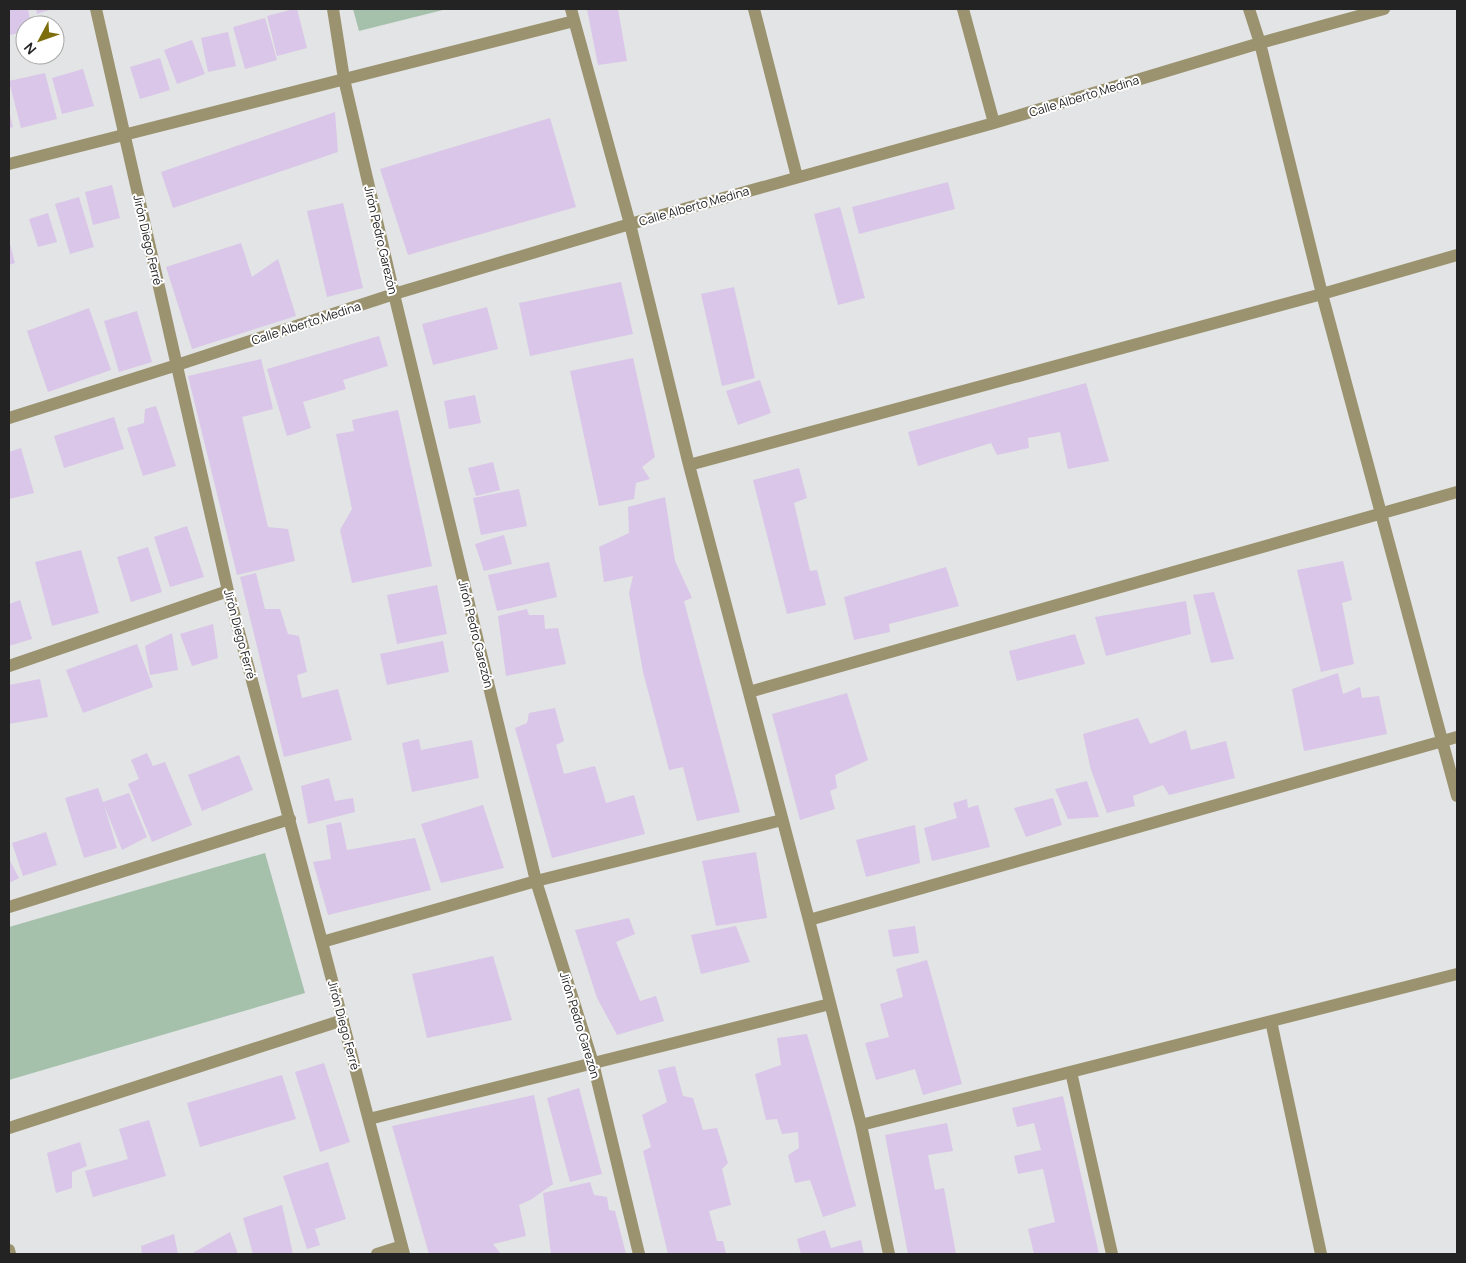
<svg xmlns="http://www.w3.org/2000/svg" width="1466" height="1263" viewBox="0 0 1466 1263" font-family="Manrope,sans-serif">
<rect width="100%" height="100%" fill="#e3e4e5"/>
<!-- green -->
<path fill="#a5c1ac" d="M353,9H447L359,31Z
M265,853L305,993L9,1080V927Z"/>
<!-- building -->
<path fill="#d9c6e8" d="M9,9H28L31,25H25V32L9,35Z
M36,9H52L37,14Z
M294,9H297L307,48L277,56L267,16Z
M587,9H618L627,61L598,65Z
M265,18L277,60L245,69L233,27Z
M228,32L236,66L208,72L201,38Z
M192,40L205,74L177,84L164,50Z
M160,58L170,90L140,99L130,67Z
M83,69L94,106L62,114L52,78Z
M45,73L57,119L21,128L9,81Z
M9,111L13,127L9,128Z
M335,112L338,152L173,208L161,172Z
M550,118L576,207L408,255L380,169Z
M948,182L955,209L859,234L852,207Z
M112,185L120,218L93,225L85,192Z
M79,197L94,247L70,254L55,204Z
M343,203L363,288L327,297L307,211Z
M840,207L865,298L838,305L814,214Z
M48,213L57,242L38,247L29,219Z
M9,240L15,263L9,265Z
M241,243L252,277L278,259L296,316L192,349L166,267Z
M621,282L633,334L530,356L519,303Z
M734,287L755,378L722,386L701,294Z
M487,307L498,349L433,365L422,324Z
M89,308L111,370L48,392L27,331Z
M137,311L152,362L119,372L104,321Z
M379,336L388,366L343,380L346,389L303,402L311,428L287,436L267,369Z
M633,358L655,457L642,467L650,479L636,483L634,499L599,506L570,371Z
M261,359L273,409L242,417L268,527L288,529L295,561L237,575L188,376Z
M760,380L771,413L738,425L726,391Z
M1086,383L1109,461L1068,469L1060,432L1028,438L1029,448L997,455L991,443L918,466L908,432Z
M475,395L481,423L449,429L444,401Z
M156,406L176,466L143,476L127,428L144,423L145,409Z
M398,410L432,566L352,583L340,530L352,509L336,434L354,431L352,420Z
M114,417L124,449L64,468L54,436Z
M21,448L34,493L9,499V452Z
M493,462L500,490L476,496L468,468Z
M799,468L807,498L794,503L810,571L817,570L826,605L787,614L753,480Z
M519,489L527,526L481,535L473,498Z
M665,497L675,561L692,598L684,601L740,812L697,821L683,767L669,770L643,672L629,593L633,576L604,582L599,547L629,533L628,507Z
M187,526L204,577L170,587L154,537Z
M504,535L512,564L484,571L475,544Z
M148,547L162,592L131,602L117,557Z
M81,550L99,613L52,626L35,562Z
M1343,561L1352,600L1342,603L1354,664L1321,672L1297,570Z
M549,562L557,597L497,611L488,575Z
M946,567L959,606L889,624L890,632L854,640L844,597Z
M256,573L265,609H280L288,634L299,636L307,672L297,675L302,698L338,689L352,740L284,757L240,577Z
M437,585L447,634L397,644L387,595Z
M1214,592L1234,659L1211,663L1193,595Z
M20,600L32,639L9,646V604Z
M1186,601L1191,634L1106,656L1095,617Z
M527,609L529,615H544L545,629L558,628L566,664L506,676L498,616Z
M213,624L218,658L192,666L180,634Z
M172,633L178,670L150,675L145,646Z
M1075,634L1085,664L1017,681L1009,651Z
M443,641L449,672L387,685L380,654Z
M137,644L153,687L83,713L66,670Z
M1338,673L1343,694L1360,687L1362,698L1379,696L1387,734L1304,751L1292,689Z
M40,679L48,717L9,724V685Z
M847,693L868,760L835,775L837,788L830,791L835,809L800,820L772,714Z
M555,708L564,741L556,745L564,774L595,766L606,803L634,795L645,834L552,858L515,728L527,723L529,713Z
M1138,718L1150,744L1186,730L1191,750L1226,741L1235,778L1169,795L1163,785L1133,796L1135,806L1107,813L1091,770L1083,734Z
M419,739L421,750L472,740L479,778L412,792L402,743Z
M147,753L153,766L165,762L192,825L152,842L128,784L139,779L131,760Z
M239,755L253,790L202,811L188,775Z
M329,778L335,801L353,798L355,812L308,824L301,786Z
M1087,781L1099,817L1068,819L1055,789Z
M98,788L103,802L129,793L147,837L122,850L104,805L117,848L84,858L65,798Z
M1053,798L1062,825L1026,837L1014,808Z
M967,799L968,808L978,805L990,847L932,861L924,828L957,818L953,803Z
M483,805L504,868L441,883L421,824Z
M341,822L347,850L415,838L431,890L328,915L313,862L331,859L326,825Z
M915,825L920,863L866,877L856,840Z
M46,832L57,865L23,876L12,843Z
M756,852L767,918L716,926L702,861Z
M9,859L19,878L9,883Z
M629,918L635,934L616,942L640,1001L656,996L664,1021L617,1035L597,998L575,930Z
M736,926L750,962L701,974L691,935Z
M915,926L919,953L893,957L888,930Z
M493,956L512,1020L427,1038L412,974Z
M927,960L962,1084L923,1095L915,1069L876,1080L865,1043L889,1037L880,1004L903,997L896,969Z
M807,1034L830,1112L856,1206L823,1217L810,1180L795,1183L788,1155L799,1148L798,1132L782,1134L777,1119L766,1120L755,1074L781,1065L777,1038Z
M324,1063L350,1142L320,1152L295,1072Z
M675,1066L683,1096L693,1098L703,1130L717,1128L728,1163L722,1169L731,1205L709,1211L717,1241H723L726,1254H668L643,1151L651,1147L642,1115L667,1102L658,1070Z
M282,1075L296,1119L200,1147L187,1103Z
M579,1088L602,1174L570,1182L547,1098Z
M534,1095L553,1184L532,1199L519,1205L526,1236L493,1244L501,1254H429L392,1126Z
M1063,1096L1099,1254H1034L1028,1229L1055,1222L1043,1169L1018,1174L1014,1156L1041,1150L1034,1123L1017,1127L1012,1108Z
M149,1120L166,1176L93,1197L85,1171L128,1159L119,1129Z
M947,1123L953,1151L928,1155L935,1190L944,1188L956,1254H908L885,1135Z
M80,1142L87,1166L72,1172V1188L56,1193L47,1153Z
M328,1162L346,1219L315,1229L320,1245L307,1249L283,1176Z
M590,1182L594,1195L607,1197L609,1210L615,1211L626,1254H551L543,1193Z
M282,1205L293,1254H253L243,1218Z
M825,1230L831,1248L861,1240L864,1254H801L797,1239Z
M230,1232L238,1254H191Z
M174,1234L178,1254H142L141,1246Z"/>
<g fill="none" stroke-linecap="round" stroke-linejoin="round">
<!-- street -->
<path stroke="#9b936f" stroke-width="12" d="M96,9L228,591L322,942L404,1254
M333,9L344,79L394,294L536,881L593,1063L639,1254
M571,9L630,224L689,465L809,920L861,1125L889,1254
M754,9L797,177
M963,9L994,123
M1249,9L1260,43L1322,294L1457,796
M9,164L574,21
M9,418L177,365L394,294L630,224L994,123L1260,43L1384,9
M689,465L1322,294L1457,255
M9,666L228,591
M749,692L1457,492
M9,907L290,819
M809,920L1457,737
M322,942L536,881L782,820
M1271,1021L1321,1254
M1071,1072L1112,1254
M369,1119L830,1004
M861,1125L1457,974
M9,1128L343,1020
M9,1250L10,1254
M377,1254L402,1246"/>
</g>
<g text-anchor="middle" dominant-baseline="central" stroke-width="4" stroke-linejoin="round" paint-order="stroke">
<!-- street labels -->
<g font-size="12" fill="#232324" stroke="#fff">
<text transform="translate(1084 96) rotate(-17)">Calle Alberto Medina</text>
<text transform="translate(694 206) rotate(-16)">Calle Alberto Medina</text>
<text transform="translate(148 240) rotate(77)">Jirón Diego Ferré</text>
<text transform="translate(381 240) rotate(77)">Jirón Pedro Garezón</text>
<text transform="translate(306 323) rotate(-18)">Calle Alberto Medina</text>
<text transform="translate(240 634) rotate(75)">Jirón Diego Ferré</text>
<text transform="translate(476 634) rotate(76)">Jirón Pedro Garezón</text>
<text transform="translate(344 1025) rotate(75)">Jirón Diego Ferré</text>
<text transform="translate(580 1025) rotate(73)">Jirón Pedro Garezón</text>
</g>
</g>
<!-- border -->
<rect width="1466" height="1263" fill="none" stroke="#232324" stroke-width="20"/>
<!-- north arrow -->
<g transform="translate(40 40) rotate(229)"><circle r="24" fill="#ffffff" stroke="#a7a7a7"/>
<path d="M0-4L9 19L0 12L-9 19Z" fill="#7d6e0b"/>
<text y="-8" font-size="14" font-weight="bold" text-anchor="middle" fill="#232324">N</text>
</g>
</svg>
